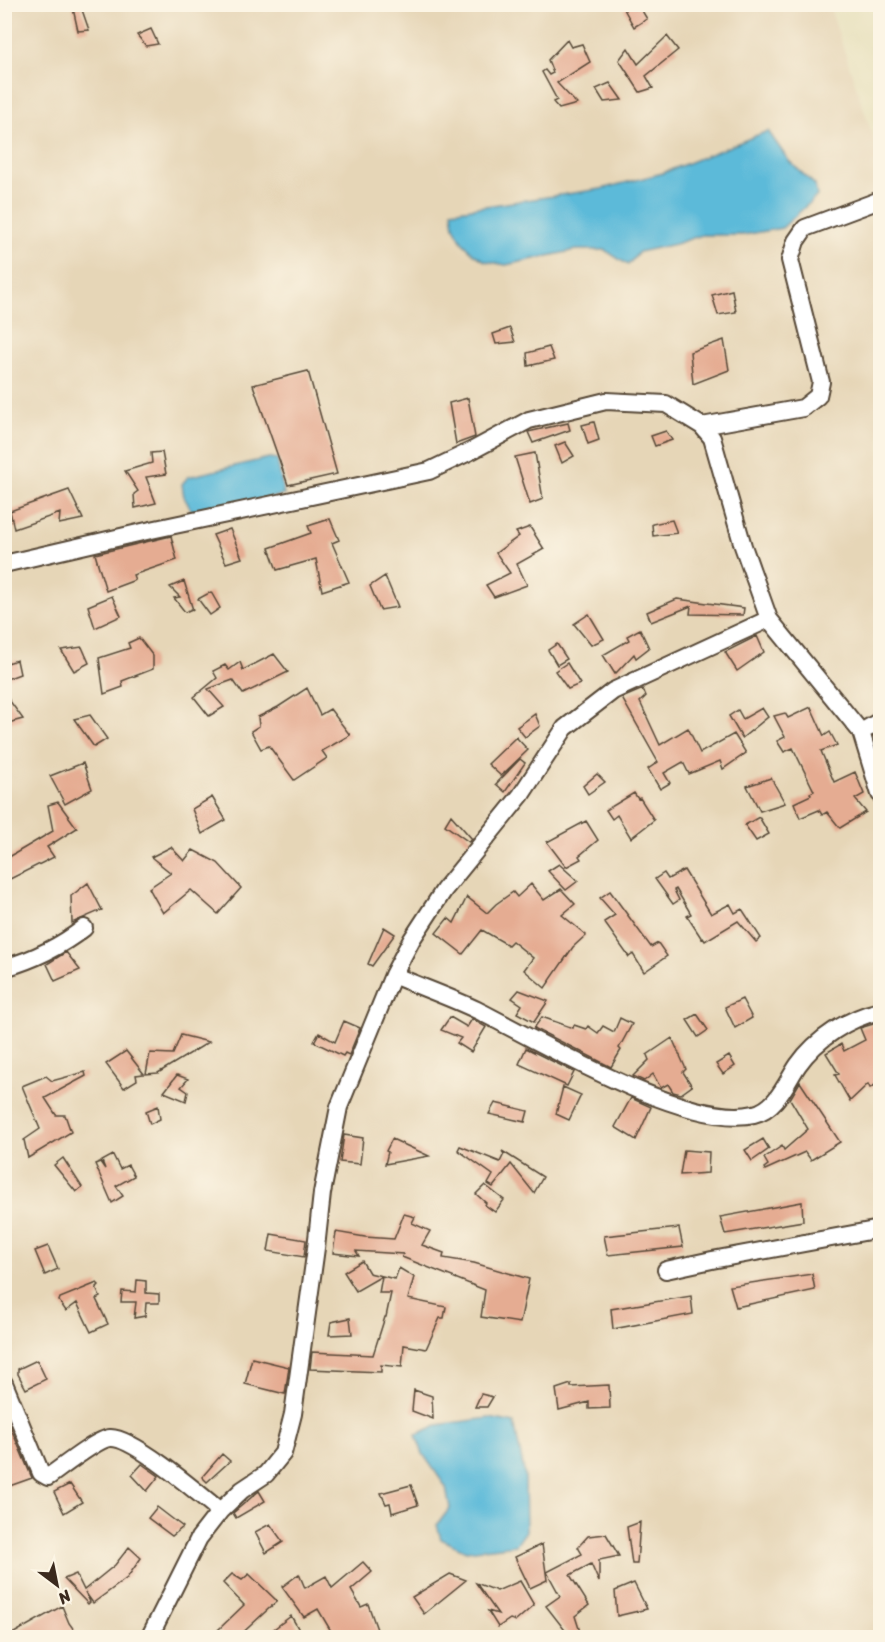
<svg xmlns="http://www.w3.org/2000/svg" width="885" height="1642" viewBox="0 0 885 1642" font-family="Sriracha,sans-serif">
<rect width="100%" height="100%" fill="#fcf5e5"/>
<filter id="ink" filterUnits="userSpaceOnUse"><feTurbulence type="fractalNoise" baseFrequency=".0167" numOctaves="2"/><feDisplacementMap in="SourceGraphic" scale="12" xChannelSelector="R" yChannelSelector="G"/><feConvolveMatrix kernelMatrix="1 2 1 2 8 2 1 2 1" color-interpolation-filters="sRGB"/></filter>
<filter id="wash" filterUnits="userSpaceOnUse"><feTurbulence type="fractalNoise" baseFrequency=".008" numOctaves="4" result="noise"/><feDisplacementMap in="SourceGraphic" scale="24" xChannelSelector="R" yChannelSelector="G"/><feGaussianBlur stdDeviation="1.35" result="paint"/><feColorMatrix in="noise" values="0 0 0 0 0 0 0 0 0 0 0 0 0 0 0 0 0 1.4 0 .05"/><feComposite in="paint" operator="in"/></filter>
<g filter="url(#wash)">
<rect width="100%" height="100%" fill="#e9e2c0"/>
<!-- built -->
<path fill="#e6d6b7" d="M5,5H829L880,158V1637L5,1638Z"/>
<!-- water -->
<path fill="#5bbad9" stroke="#4b727c" stroke-width="1.5" d="M768,131L789,161L815,185L817,196L782,228L743,235H702L675,244L639,252L628,265L605,250H576L506,265L485,261L474,254L463,243L454,227L452,211L601,189L663,173Z
M269,458L277,459L284,495L193,513L184,497L182,484L188,477Z
M489,1418L514,1423L525,1476L526,1531L516,1545L466,1551L441,1539L437,1525L450,1508L446,1487L423,1454L416,1435L437,1425Z"/>
<g id="blocks">
<!-- building -->
<path fill="#e5ac92" d="M72,4H80L89,30L78,31Z
M631,4H638L647,19L634,27L624,9Z
M151,29L158,44L146,46L137,35Z
M667,36L678,50L646,76L653,88L640,92L619,60L628,48L638,64Z
M567,40L571,47L582,44L590,62L557,83L577,104L559,109L553,102L557,100L542,72L545,70L549,75L553,73L548,60Z
M610,83L622,100L604,102L596,89Z
M732,290L736,312L718,315L712,295Z
M510,328L515,342L496,344L493,334Z
M724,340L729,370L693,384L690,352Z
M549,347L554,360L528,366L527,353Z
M308,371L337,474L288,485L253,385Z
M468,398L475,437L456,444L449,403Z
M594,422L599,440L588,444L582,425Z
M568,423L570,430L533,443L528,432Z
M666,431L672,440L655,446L651,436Z
M565,442L574,456L562,463L555,446Z
M162,452L166,474L146,477L156,503L135,508L134,494L138,491L125,471L152,463L151,453Z
M535,453L543,499L530,504L515,457Z
M69,490L83,519L59,524L60,513L14,529L10,511Z
M330,519L339,540L332,543L349,582L322,591L316,559L277,570L269,548L311,533L308,526Z
M672,520L677,533L653,536L652,524Z
M530,527L544,549L517,564L527,585L494,597L486,585L510,573L496,553L519,536L516,532Z
M230,529L242,558L226,563L213,535Z
M171,536L177,560L133,575L135,580L106,591L95,554Z
M385,576L398,607L380,610L370,586Z
M184,581L193,610L192,609L185,612L174,598L180,597L170,587Z
M211,592L220,608L210,615L198,599Z
M112,596L121,616L95,628L88,606Z
M677,599L744,608L743,615L690,614L691,606L651,622L647,612Z
M589,614L604,639L591,645L574,624Z
M640,629L649,648L636,658L634,654L615,674L603,655L629,640L627,636Z
M757,636L764,652L737,671L725,652Z
M139,638L153,656V669L122,681L123,687L104,694L99,658L130,648L128,643Z
M557,644L567,659L557,665L548,650Z
M82,647L89,663L74,671L61,650Z
M274,654L288,672L243,694L233,680L208,689L224,707L209,716L194,697L217,678L213,671L225,665L229,670L240,662L243,670Z
M17,660L20,674L4,680V664Z
M567,663L580,684L568,689L555,671Z
M307,688L320,715L330,709L350,735L322,751L327,758L294,780L269,746L261,749L251,731L259,726L258,717L278,707Z
M643,689L646,696L640,702L660,745L688,728L700,753L734,734L746,753L723,769L720,761L689,774L683,762L664,773L670,783L660,789L648,769L658,762L622,698Z
M4,693L23,719L4,724Z
M811,707L824,736L830,732L837,745L821,751L834,782L855,772L864,794L855,799L866,812L840,828L827,812L822,815L819,810L800,818L794,803L811,795L810,793L814,791L793,748L784,752L777,741L785,737L774,716L785,713L788,718Z
M762,708L768,717L742,738L729,716L738,710L743,719Z
M535,714L540,726L525,737L517,727Z
M90,715L107,739L94,747L74,719Z
M516,737L528,750L501,776L488,764Z
M520,759L525,763L505,792L496,784Z
M83,763L92,789L65,804L50,776Z
M597,774L605,782L588,794L583,786Z
M771,778L785,803L760,811L747,786Z
M634,793L638,799L640,798L654,820L631,838L617,815L612,819L606,810Z
M212,797L226,820L202,834L192,809Z
M58,802L77,828L47,847L54,857L4,882V860L53,831L48,805Z
M451,815L472,839L469,842L445,825Z
M759,817L769,834L756,841L745,825Z
M586,821L598,840L579,856L581,859L566,867L547,842Z
M171,847L184,861L193,850L218,863L241,888L218,914L191,890L163,913L149,888L171,873L151,857Z
M559,864L578,881L566,890L548,871Z
M684,870L711,914L730,904L735,913L742,909L761,938L756,942L738,921L705,941L703,938L702,939L687,916L691,914L676,889L674,890L679,900L673,904L655,879L664,873L668,879Z
M88,883L102,910L72,923L71,896Z
M531,884L544,900L561,889L575,904L562,915L586,935L573,947L545,988L524,970L533,958L512,941L508,945L482,930L463,954L436,933L448,918L454,923L467,897L487,913L496,904L513,892L517,897Z
M610,891L651,947L658,943L667,956L644,972L633,954L629,957L604,922L615,915L600,898Z
M384,927L395,934L372,966L368,964Z
M66,952L80,970L55,981L47,964Z
M519,990L548,1001L534,1022L517,1013L522,1005L512,998Z
M742,999L752,1018L735,1028L725,1007Z
M697,1014L708,1030L698,1037L687,1020Z
M450,1017L467,1027L472,1019L486,1027L471,1052L457,1043L461,1038L441,1030Z
M542,1017L573,1028L574,1025L586,1029L588,1026L598,1033L603,1026L614,1032L620,1018L632,1024L619,1048L621,1050L611,1067L534,1028Z
M344,1021L360,1028L349,1055L345,1053L343,1056L314,1042L319,1033L335,1042Z
M880,1022V1082L870,1088L868,1084L850,1101L835,1075L839,1074L826,1053L841,1044L844,1051L865,1040L860,1028Z
M181,1035L209,1042L158,1073L146,1074L150,1053L173,1054Z
M672,1038L686,1069L683,1072L692,1086L681,1094L673,1092L668,1084L661,1088L653,1074L644,1081L633,1076L649,1060L647,1055Z
M526,1048L574,1072L567,1086L519,1064Z
M126,1051L144,1074L136,1075L137,1080L124,1088L106,1064Z
M729,1056L735,1066L723,1074L716,1064Z
M85,1072L86,1076L45,1098L56,1115H65L71,1132L28,1158L24,1140L40,1129L22,1086L46,1076L52,1081Z
M177,1075L188,1079L181,1087L188,1092L186,1101L164,1092Z
M800,1082L840,1142L811,1160L805,1152L765,1170L764,1168L768,1165L764,1158L782,1146L784,1150L808,1129L790,1099Z
M563,1087L581,1095L569,1120L556,1114Z
M631,1098L651,1107L636,1140L615,1127Z
M495,1103L528,1111L525,1122L489,1114Z
M158,1106L160,1119L150,1124L146,1111Z
M344,1135L363,1138L360,1164L340,1162Z
M392,1139L429,1156L385,1164L388,1152L386,1151Z
M763,1139L769,1149L752,1161L745,1150Z
M460,1146L500,1162L504,1154L502,1151L543,1177L534,1193L511,1164L493,1187L488,1184L493,1175L458,1150Z
M684,1150L709,1152L708,1173L680,1175Z
M113,1155L120,1169L128,1165L134,1176L116,1186L123,1196L112,1203L95,1164L100,1162L105,1169L102,1161Z
M63,1158L82,1187L76,1192L54,1165Z
M485,1185L504,1200L495,1212L485,1205L486,1203L476,1194Z
M802,1202L803,1221L725,1234L720,1217Z
M404,1214L415,1217L412,1223L430,1231L422,1245L444,1253L443,1258L474,1263L529,1279L520,1323L481,1317L485,1290L402,1257L403,1254L356,1251L359,1256L333,1253L336,1232L365,1237L394,1239Z
M679,1228L683,1247L608,1255L604,1236Z
M271,1234L306,1240L304,1257L268,1251Z
M48,1246L58,1269L45,1275L35,1251Z
M362,1261L369,1273L382,1276L356,1291L344,1272Z
M399,1268L414,1277L408,1299L446,1307L444,1318H440L426,1349L404,1345L402,1367L381,1365V1372L310,1369L312,1352L373,1355L385,1317H386L391,1293H379L382,1276L395,1279Z
M812,1274L815,1290L736,1307L730,1286Z
M137,1280L146,1281V1293L159,1294V1303H146L145,1316L134,1318L136,1302H121L122,1291L136,1292Z
M97,1283L99,1285L96,1288L100,1297L96,1299L108,1324L91,1332L77,1303L66,1311L59,1301L60,1298Z
M691,1296L693,1314L613,1329L611,1309Z
M350,1318L352,1334L329,1335L331,1322Z
M252,1358L289,1367L285,1394L245,1384Z
M37,1360L46,1379L26,1389L18,1374V1369Z
M571,1384V1387L609,1385L610,1408L589,1409V1402L559,1410L556,1389Z
M414,1390L432,1396L433,1419L412,1411Z
M481,1394L493,1397L487,1407H475Z
M4,1412L32,1478L4,1488Z
M222,1454L230,1461L207,1482L202,1477Z
M142,1464L159,1476L147,1491L132,1475Z
M70,1484L82,1502L64,1513L54,1492Z
M411,1485L418,1505L392,1513L390,1503L386,1504L381,1493Z
M259,1491L265,1501L236,1518L233,1513Z
M157,1507L183,1527L172,1536L148,1518Z
M640,1522L637,1564H632L627,1527Z
M270,1524L283,1542L266,1553L255,1532Z
M606,1534L619,1556L599,1560V1582L591,1564L570,1575L589,1605L575,1616L582,1638H571L546,1606L560,1596L547,1572L582,1554L578,1547L588,1536Z
M542,1544L547,1580L530,1588L515,1557Z
M129,1547L141,1558L127,1578L93,1603L85,1592L90,1602L88,1604L64,1579L76,1574L84,1590L115,1565Z
M363,1562L372,1572L351,1590L361,1607L368,1604L380,1638H335L318,1609L304,1617L282,1587L299,1574L305,1588L326,1576L332,1588Z
M232,1574L242,1580L249,1574L277,1601L237,1638H226L218,1630L244,1605L223,1583Z
M450,1574L466,1580L424,1614L412,1597Z
M520,1581L534,1605L516,1621L510,1619L498,1627L488,1611L498,1614L476,1583L497,1591Z
M634,1583L647,1609L617,1616L615,1591Z
M62,1606L69,1623L80,1638H5Z
M291,1616L304,1638H262Z"/>
</g>
</g>
<g filter="url(#ink)">
<use href="#blocks" fill-opacity="0" stroke="#554636" stroke-width="1.5"/>
<g fill="none" stroke-linecap="round" stroke-linejoin="round">
<!-- minor casing -->
<g stroke="#554636" stroke-width="20">
<path id="minor" d="M702,426L803,408L818,396L821,382L790,260L796,241L805,228L880,200
M4,564L151,530L429,471L473,450L529,420L606,401L666,404L702,426L712,438L743,546L769,619L861,732L880,794
M861,732L880,721
M4,968C32,960 61,946 84,928
M393,975C421,987 450,997 477,1010C539,1041 688,1130 754,1114C777,1109 787,1081 798,1065C817,1038 849,1018 880,1011
M666,1270L712,1260L880,1229
M4,1383L41,1473L48,1477C61,1468 97,1439 110,1438C132,1436 202,1496 220,1511
M149,1638L199,1538L220,1511L242,1490L266,1474L283,1453L293,1414L316,1248L322,1193L339,1107L393,975L412,939L444,890L521,795L565,728L613,691L769,619"/>
</g>
<!-- minor -->
<use href="#minor" stroke="#fff" stroke-width="16"/>
</g>
</g>
<!-- margin -->
<rect width="885" height="1642" fill="none" stroke="#fcf5e5" stroke-width="24"/>
<!-- north arrow -->
<g transform="translate(57 1585) rotate(148)" stroke="#fcf5e5" stroke-width="4.5" paint-order="stroke">
<path d="M0-4.5L10 22L0 15L-10 22Z" fill="#3b2a1e"/>
<text y="-9" font-size="16" font-weight="bold" text-anchor="middle" fill="#3b2a1e">N</text>
</g>
</svg>
